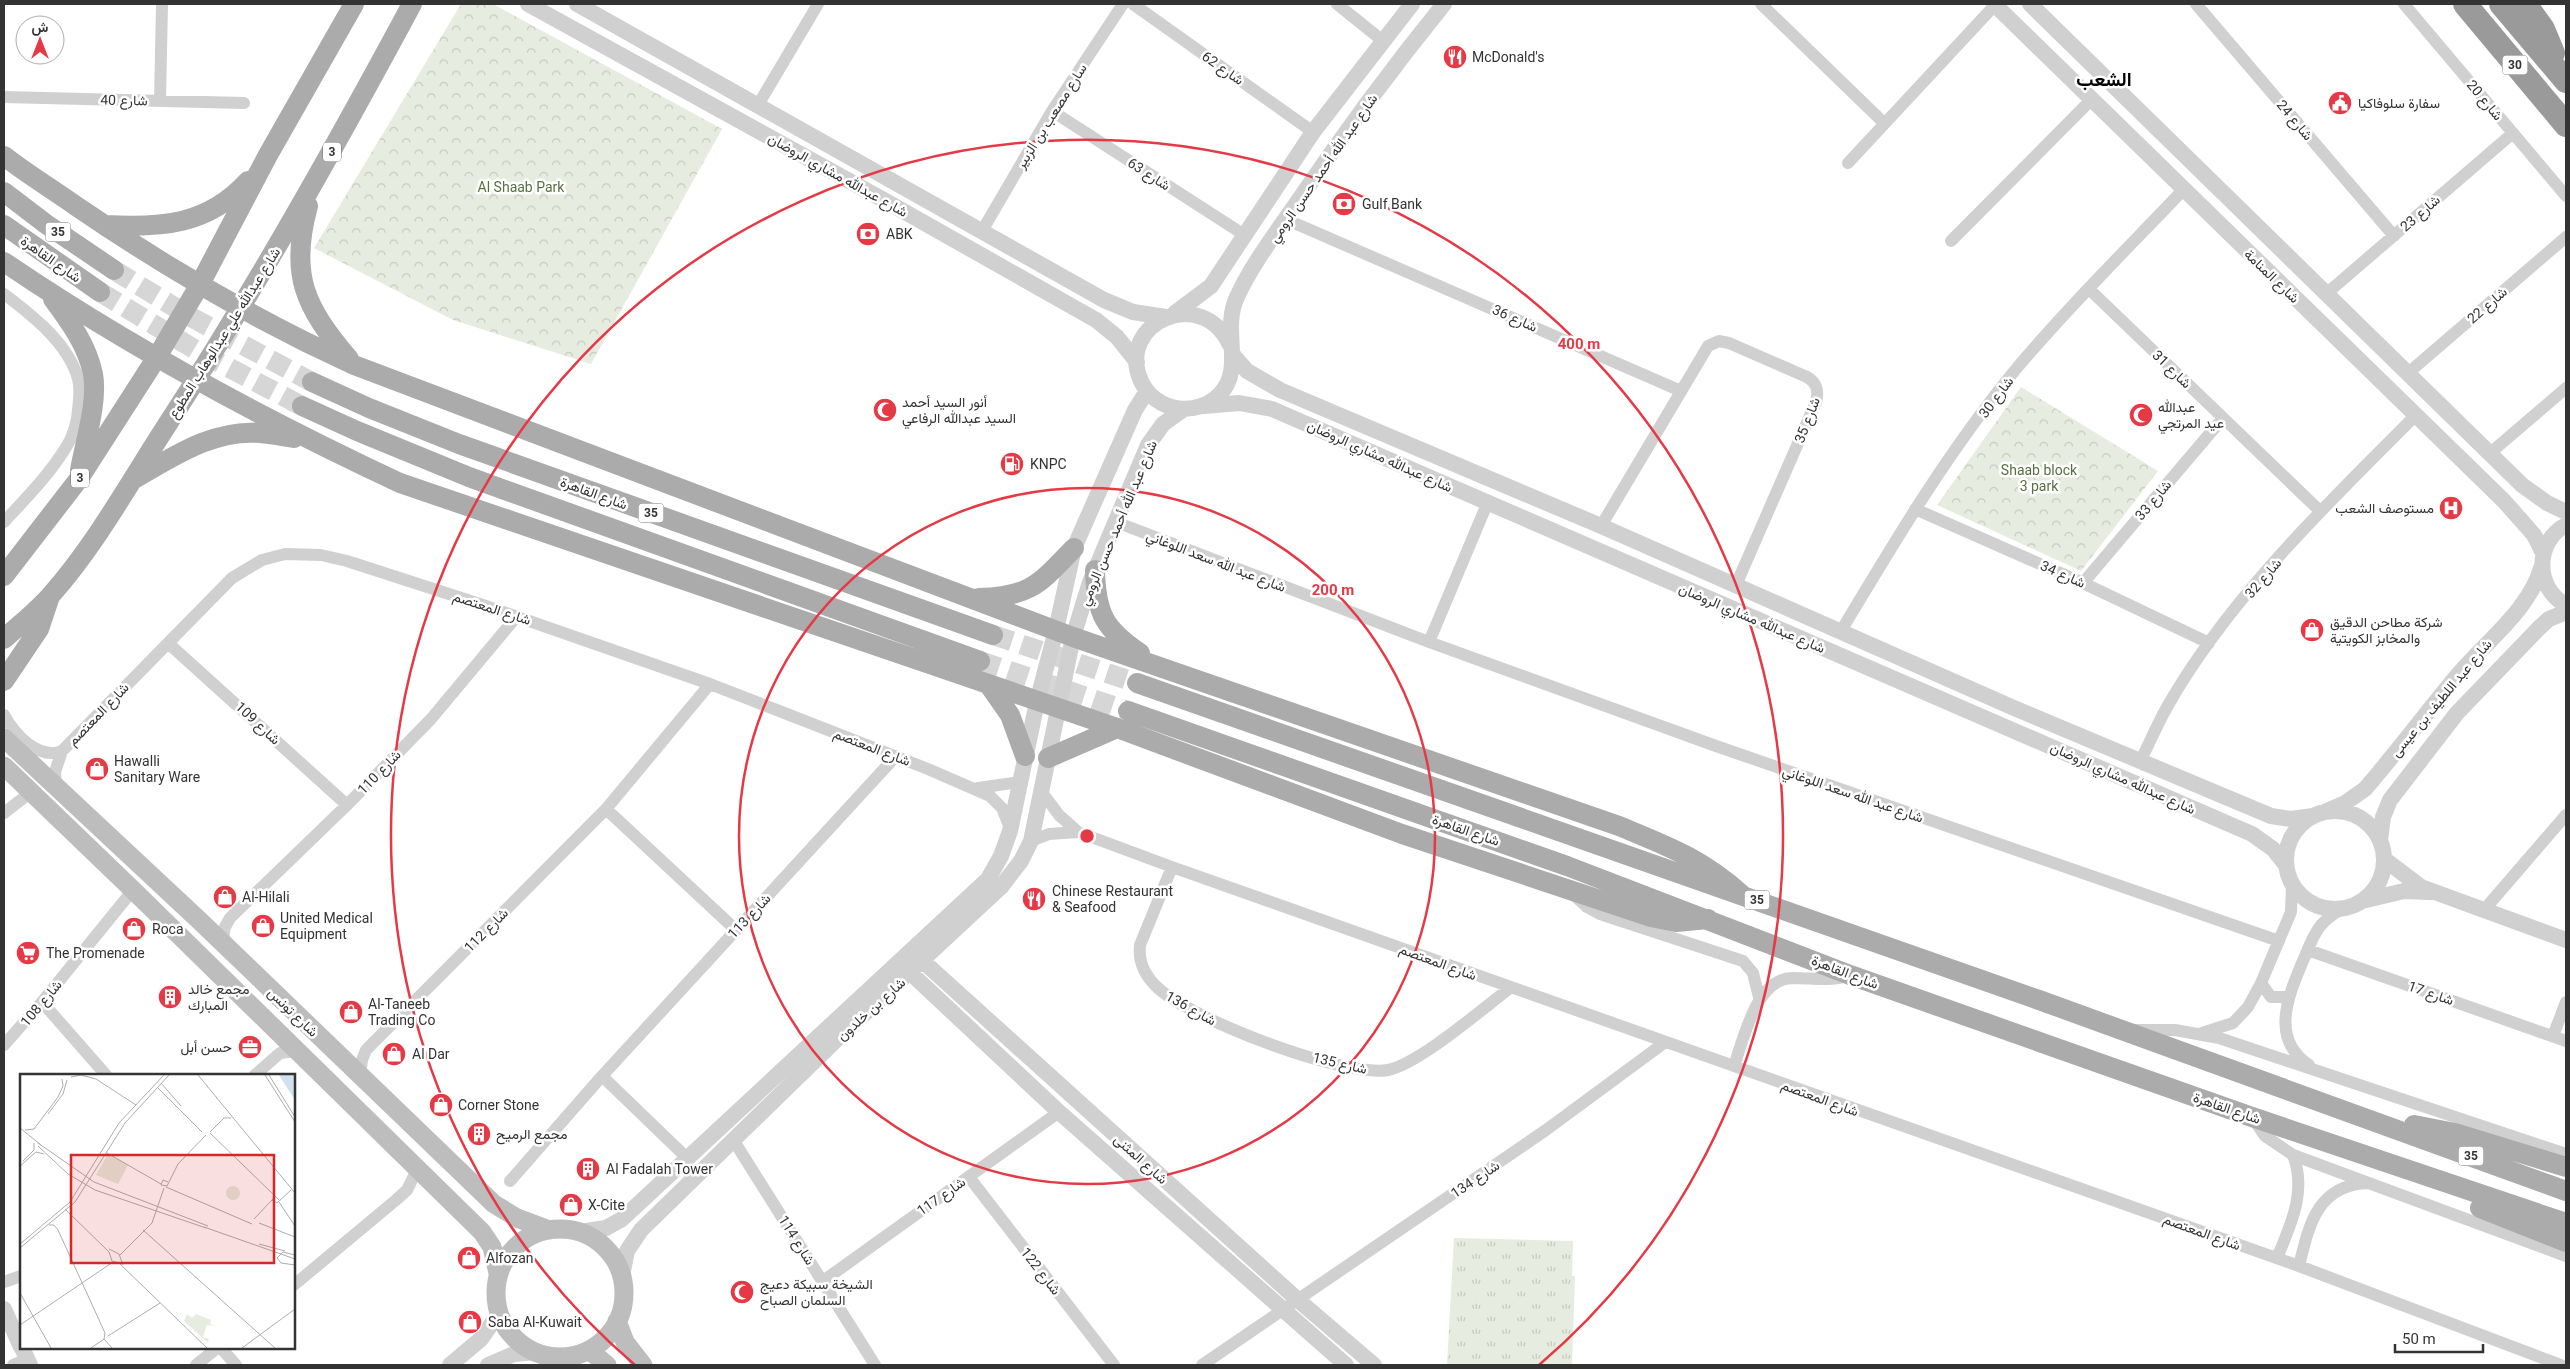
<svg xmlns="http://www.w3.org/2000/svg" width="2570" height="1369" viewBox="0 0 2570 1369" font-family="Roboto,Vazirmatn,sans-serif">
<defs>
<pattern id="grass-tufts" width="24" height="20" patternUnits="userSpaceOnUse" patternTransform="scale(1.25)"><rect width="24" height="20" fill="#e6ecdf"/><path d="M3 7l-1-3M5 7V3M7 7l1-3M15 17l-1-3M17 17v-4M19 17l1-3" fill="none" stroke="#c6cbc0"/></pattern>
<pattern id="park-crowns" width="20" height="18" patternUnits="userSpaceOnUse" patternTransform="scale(1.25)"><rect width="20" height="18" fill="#e6ecdf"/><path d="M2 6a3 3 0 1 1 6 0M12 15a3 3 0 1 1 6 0" fill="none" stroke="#c6cbc0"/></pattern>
</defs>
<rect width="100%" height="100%" fill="#fff"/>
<!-- grass -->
<path fill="url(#grass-tufts)" d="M1454,1238L1573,1241L1572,1276H1575L1572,1365H1447Z"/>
<!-- park -->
<path fill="url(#park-crowns)" d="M461,4H493L722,129L591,364L453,320L314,248Z
M2021,387L2158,471L2081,571L1937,505Z"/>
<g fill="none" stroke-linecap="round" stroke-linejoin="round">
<!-- primary-tunnel -->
<path stroke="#d6d6d6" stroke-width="20" stroke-dasharray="20 10" stroke-linecap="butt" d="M114,270L189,316L312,382
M100,292L199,352L302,406
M993,635L1137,683
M980,661L1128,711"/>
<!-- minor -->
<path stroke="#d0d0d0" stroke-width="12" d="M1133,4L1313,132
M1337,4L1383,41
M1761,4L1884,123
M2196,4L2394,236
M2404,4L2566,196
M4,97L244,103
M160,100L162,4
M758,105L818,4
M1052,111L1246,236
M1848,163L1995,5
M1285,219L1681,391
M982,231L1052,111L1123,4
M1951,241L2091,100
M2089,289L2320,511
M4,294C32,315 69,344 78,379C81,389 79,400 78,410C77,423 73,437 65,449C48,476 26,498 4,522
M2326,294L2513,133
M2407,374L2566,237
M2489,454L2566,388
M1915,509L2083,583L2209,643
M1116,522L1429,642L1716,746L2279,941
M1601,526L1708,346L1719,341L1729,343L1807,377C1817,383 1819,391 1816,402L1736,585
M2083,583L2223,418
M1841,631C1895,541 1949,450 2016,369C2069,306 2128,248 2184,189
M1429,642L1487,504
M168,643L347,805
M4,715C15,735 38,760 62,751
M2140,762C2149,744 2157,725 2167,707C2229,598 2327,504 2415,416
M56,787L55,772L62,751L232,578L262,560L285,554L321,555L347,561L483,605L710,684L928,769L990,796L1002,808L1010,828
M978,788L1020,782
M1041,791L1059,815L1078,832L1172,867L2299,1266L2561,1365
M606,809L736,930
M4,813L31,792
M1031,841L1049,834L1078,832
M1172,867L1140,945C1138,962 1145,976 1158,988C1191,1019 1344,1078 1388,1070C1419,1064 1482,1009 1510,988
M1573,894L1587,907L1600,914L1743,961L1753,973L1759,997
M2484,910L2566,815
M222,943L225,927L230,918L347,805L431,719L517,616
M2308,950L2566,1041
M2261,983L2271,997H2288
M42,1002L106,1075
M2133,1030H2175L2219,1038L2566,1154
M2202,1033L2233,1023L2248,1007L2261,983L2291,912L2292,884
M2553,1036L2566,1002
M4,1045L42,1002L133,890
M2309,1065C2270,1039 2288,997 2302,963C2308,950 2312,936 2321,925C2327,918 2335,913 2343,908
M1734,1066C1744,1038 1756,979 1792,978C1813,978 1830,982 1850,975
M255,1075L280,1053L296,1051
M360,1076L362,1060L366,1050L606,809L710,684
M602,1076L686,1157
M2252,1117L2265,1136L2293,1155L2566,1256
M734,1141L875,1365
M969,1177L1114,1365
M510,1181L602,1076L896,756
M2277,1258C2291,1224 2307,1191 2293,1155
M2299,1266C2309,1225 2317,1185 2368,1183
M823,1281L1059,1112
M4,1282L21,1276
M294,1285L396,1200L407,1190L417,1170
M221,1348L236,1365
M13,1365L27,1359
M196,1365L217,1348
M1202,1365L1546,1130L1664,1043"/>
<!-- tertiary -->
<path stroke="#d0d0d0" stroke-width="16" d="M528,4L882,199L1096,320L1117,337L1137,362
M577,4L1104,300L1133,312L1166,317
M1994,4L2504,501L2534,535L2543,553
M2030,4L2522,485L2547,503L2566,512
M1175,313L1211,286L1313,132L1412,4
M1230,345C1202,284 1115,323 1141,381C1155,412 1197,418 1220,394C1245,368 1221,330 1237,297C1252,264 1278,230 1298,201C1344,133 1393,67 1444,4
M1233,355L1247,371L1280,390L1601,526L2014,708L2271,816L2291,819L2313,816
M1204,406L1239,403L1272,409L2252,834L2273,849L2286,865
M2566,525C2535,541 2534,588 2566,605
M2286 860a49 49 0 1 1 98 0a49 49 0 1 1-98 0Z
M2322,813L2345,803L2365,789C2397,752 2426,713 2457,676C2486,641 2530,610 2542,565
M2380,840L2383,817L2390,800L2457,713L2539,628L2549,619L2566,612
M2384,859L2421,887L2566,940
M2362,901L2404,891L2429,892
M916,955L1298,1300L1374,1365
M902,965L1059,1112L1346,1365
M579,1232L606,1228L622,1219L988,879L1001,856L1010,831L1037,702L1056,630L1074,548L1135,410L1147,391
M622,1276L627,1251L641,1230L833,1043L1001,887L1021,861L1031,841L1073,637L1090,582L1148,445L1163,424L1184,409
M4,1309L21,1347
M22,1348L30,1365
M450,1365L481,1339L499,1313
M488,1365L514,1354L536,1352"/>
<!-- secondary -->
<path stroke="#bdbdbd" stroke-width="19" d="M4,738L201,922L494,1204L517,1218L549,1230
M4,766L133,890L482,1232L492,1247L498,1273
M496 1293a64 64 0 1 1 128 0a64 64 0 1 1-128 0Z
M617,1321L625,1342L643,1365
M589,1350L607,1365"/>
<!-- primary -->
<path stroke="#ababab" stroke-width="20" d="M4,156C27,174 52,189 76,206C165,267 256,320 354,365L1073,637L1619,826C1667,846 1701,858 1741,894
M4,192L46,224L114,270
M308,206C289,275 305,307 349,359
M4,225L100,292
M106,225C162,228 208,225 248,181
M4,262C129,347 263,419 400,483L1117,728L1402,834L1651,917L1676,922L1708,919
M53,299C70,322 87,345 93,374C98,402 85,442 80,470
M312,382L369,408L459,444L993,635
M302,406L357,431L469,477L980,661
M134,479C173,457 213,429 260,433C271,434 283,436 294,438
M1095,570C1096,613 1104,629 1140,653
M4,576L78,480L157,357L199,286L268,155L354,4
M979,598C1031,597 1040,583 1074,548
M4,639C19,625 37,611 51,595C96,544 130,482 167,425C256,288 335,147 412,4
M4,681L39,629L50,596
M1137,683L2039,1000L2566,1191
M989,685L1010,715L1025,756
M1128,711L1567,866L1850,975L2252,1117L2566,1223
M1048,758L1117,728
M2414,1125L2455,1133L2566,1167
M2480,1208L2566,1242"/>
<!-- motorway -->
<path stroke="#9a9a9a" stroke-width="24" d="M2465,4L2566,125
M2501,4L2566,81
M2525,4L2543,29L2553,53"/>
</g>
<!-- distance rings -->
<g fill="none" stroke="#e63946" stroke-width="2.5">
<circle cx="1087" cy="836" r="348"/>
<path d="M635 1365A696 696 0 1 1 1539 1365"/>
</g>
<!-- icons -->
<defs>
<g id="restaurant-disc" transform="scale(1.25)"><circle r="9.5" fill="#e63946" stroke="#fff"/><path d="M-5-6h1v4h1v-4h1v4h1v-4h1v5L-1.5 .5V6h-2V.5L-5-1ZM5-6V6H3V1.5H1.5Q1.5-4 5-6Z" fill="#fff"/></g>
<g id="civic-disc" transform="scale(1.25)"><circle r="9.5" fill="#e63946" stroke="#fff"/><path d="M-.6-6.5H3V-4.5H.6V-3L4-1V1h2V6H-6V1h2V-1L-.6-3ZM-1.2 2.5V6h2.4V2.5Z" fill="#fff"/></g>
<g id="bank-disc" transform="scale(1.25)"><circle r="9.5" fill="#e63946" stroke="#fff"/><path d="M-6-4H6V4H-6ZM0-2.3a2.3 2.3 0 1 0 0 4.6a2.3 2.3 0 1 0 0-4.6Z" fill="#fff"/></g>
<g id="mosque-disc" transform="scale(1.25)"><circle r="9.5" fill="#e63946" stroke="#fff"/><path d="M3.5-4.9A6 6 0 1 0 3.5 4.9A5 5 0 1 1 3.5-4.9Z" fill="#fff"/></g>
<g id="fuel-disc" transform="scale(1.25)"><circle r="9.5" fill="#e63946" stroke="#fff"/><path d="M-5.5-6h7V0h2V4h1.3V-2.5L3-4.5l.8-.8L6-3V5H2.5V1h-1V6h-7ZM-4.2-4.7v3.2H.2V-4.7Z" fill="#fff"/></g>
<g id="hospital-disc" transform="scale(1.25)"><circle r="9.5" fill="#e63946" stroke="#fff"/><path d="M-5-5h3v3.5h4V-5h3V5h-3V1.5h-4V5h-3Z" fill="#fff"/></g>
<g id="shop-disc" transform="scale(1.25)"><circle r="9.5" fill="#e63946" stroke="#fff"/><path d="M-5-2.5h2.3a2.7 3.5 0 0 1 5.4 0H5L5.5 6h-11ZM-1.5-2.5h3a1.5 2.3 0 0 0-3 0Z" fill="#fff"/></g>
<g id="supermarket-disc" transform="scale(1.25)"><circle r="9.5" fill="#e63946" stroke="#fff"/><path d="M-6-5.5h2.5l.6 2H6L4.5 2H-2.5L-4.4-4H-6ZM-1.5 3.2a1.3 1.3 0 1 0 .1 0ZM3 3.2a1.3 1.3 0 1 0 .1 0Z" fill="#fff"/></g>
<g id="building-disc" transform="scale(1.25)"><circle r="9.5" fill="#e63946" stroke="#fff"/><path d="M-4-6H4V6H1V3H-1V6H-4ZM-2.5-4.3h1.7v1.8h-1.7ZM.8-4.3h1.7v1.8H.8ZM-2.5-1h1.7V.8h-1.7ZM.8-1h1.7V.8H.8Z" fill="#fff"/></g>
<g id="office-disc" transform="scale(1.25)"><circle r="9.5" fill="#e63946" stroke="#fff"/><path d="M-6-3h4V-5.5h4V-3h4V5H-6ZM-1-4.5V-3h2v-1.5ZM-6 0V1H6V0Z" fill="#fff"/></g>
</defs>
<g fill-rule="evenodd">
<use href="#restaurant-disc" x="1455" y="57"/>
<use href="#civic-disc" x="2340" y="103"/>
<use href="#bank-disc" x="1344" y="204"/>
<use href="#bank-disc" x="868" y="234"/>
<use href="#mosque-disc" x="885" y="410"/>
<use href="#mosque-disc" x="2141" y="415"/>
<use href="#fuel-disc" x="1012" y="464"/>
<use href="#hospital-disc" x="2451" y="508"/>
<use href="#shop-disc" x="2312" y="630"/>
<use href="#shop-disc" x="97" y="769"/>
<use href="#shop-disc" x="225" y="897"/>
<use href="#restaurant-disc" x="1034" y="899"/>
<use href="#shop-disc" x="263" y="926"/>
<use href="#shop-disc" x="134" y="929"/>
<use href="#supermarket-disc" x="28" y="953"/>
<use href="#building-disc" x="170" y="997"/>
<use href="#shop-disc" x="351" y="1012"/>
<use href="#office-disc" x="250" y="1047"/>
<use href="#shop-disc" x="394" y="1054"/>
<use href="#shop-disc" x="441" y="1105"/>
<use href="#building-disc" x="479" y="1134"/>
<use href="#building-disc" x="588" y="1169"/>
<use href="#shop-disc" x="571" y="1205"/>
<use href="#shop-disc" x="469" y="1258"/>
<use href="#mosque-disc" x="742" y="1292"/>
<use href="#shop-disc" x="470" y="1322"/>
</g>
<g text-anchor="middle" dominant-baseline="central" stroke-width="5" stroke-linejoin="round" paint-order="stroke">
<!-- shield labels -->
<g fill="#fff" stroke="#707070" stroke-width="1">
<rect x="2502.5" y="55.5" width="25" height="19" rx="4"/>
<rect x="323" y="142.5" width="18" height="19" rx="4"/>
<rect x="45.5" y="222.5" width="25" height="19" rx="4"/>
<rect x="71" y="468.5" width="18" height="19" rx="4"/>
<rect x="638.5" y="503.5" width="25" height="19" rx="4"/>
<rect x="1744.5" y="890.5" width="25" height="19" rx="4"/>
<rect x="2458.5" y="1146.5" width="25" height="19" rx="4"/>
</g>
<g font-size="12" font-weight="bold" fill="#333">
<text x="2515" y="65">30</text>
<text x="332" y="152">3</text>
<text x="58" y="232">35</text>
<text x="80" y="478">3</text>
<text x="651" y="513">35</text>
<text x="1757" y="900">35</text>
<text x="2471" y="1156">35</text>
</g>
<!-- poi labels -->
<g font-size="14" fill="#333" stroke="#fff" text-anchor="start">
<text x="1472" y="57">McDonald's</text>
<text x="2358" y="103">سفارة سلوفاكيا</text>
<text x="1362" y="204">Gulf Bank</text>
<text x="886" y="234">ABK</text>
<text x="902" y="402">أنور السيد أحمد<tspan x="902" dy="16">السيد عبدالله الرفاعي</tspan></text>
<text x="2158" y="407">عبدالله<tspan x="2158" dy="16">عيد المرتجي</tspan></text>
<text x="1030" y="464">KNPC</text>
<text x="2434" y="508" text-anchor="end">مستوصف الشعب</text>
<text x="2330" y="622">شركة مطاحن الدقيق<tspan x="2330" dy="16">والمخابز الكويتية</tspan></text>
<text x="114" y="761">Hawalli<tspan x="114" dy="16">Sanitary Ware</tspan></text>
<text x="1052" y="891">Chinese Restaurant<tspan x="1052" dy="16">&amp; Seafood</tspan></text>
<text x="242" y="897">Al-Hilali</text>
<text x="280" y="918">United Medical<tspan x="280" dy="16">Equipment</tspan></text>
<text x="152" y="929">Roca</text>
<text x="46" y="953">The Promenade</text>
<text x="188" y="989">مجمع خالد<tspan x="188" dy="16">المبارك</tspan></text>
<text x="368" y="1004">Al-Taneeb<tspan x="368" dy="16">Trading Co</tspan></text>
<text x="232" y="1047" text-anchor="end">حسن أبل</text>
<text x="412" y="1054">Al Dar</text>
<text x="458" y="1105">Corner Stone</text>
<text x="496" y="1134">مجمع الرميح</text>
<text x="606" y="1169">Al Fadalah Tower</text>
<text x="588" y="1205">X-Cite</text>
<text x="486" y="1258">Alfozan</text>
<text x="760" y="1284">الشيخة سبيكة دعيج<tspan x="760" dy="16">السلمان الصباح</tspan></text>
<text x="488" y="1322">Saba Al-Kuwait</text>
</g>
<!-- street labels -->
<g font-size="14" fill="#333" stroke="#fff">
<text transform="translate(1223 68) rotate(35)">شارع 62</text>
<text transform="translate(124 100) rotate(1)">شارع 40</text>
<text transform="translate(2485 100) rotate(50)">شارع 20</text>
<text transform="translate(1051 116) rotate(-58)">سارع مصعب بن الزبير</text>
<text transform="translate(2295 120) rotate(50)">شارع 24</text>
<text transform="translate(1323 168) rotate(-55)">شارع عبد الله أحمد حسن الرومي</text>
<text transform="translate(1149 174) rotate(33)">شارع 63</text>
<text transform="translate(838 175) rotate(29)">شارع عبدالله مشاري الروضان</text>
<text transform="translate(2420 213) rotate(-41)">شارع 23</text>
<text transform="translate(51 259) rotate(35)">شارع القاهرة</text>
<text transform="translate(2272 276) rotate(44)">شارع المنامة</text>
<text transform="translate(2487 305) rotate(-41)">شارع 22</text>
<text transform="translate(1515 318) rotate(24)">شارع 36</text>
<text transform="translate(224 333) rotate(-58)">شارع عبدالله علي عبدالوهاب المطوع</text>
<text transform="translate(2172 369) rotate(44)">شارع 31</text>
<text transform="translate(1996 397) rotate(-53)">شارع 30</text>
<text transform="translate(1807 420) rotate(-69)">شارع 35</text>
<text transform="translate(1380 456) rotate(24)">شارع عبدالله مشاري الروضان</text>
<text transform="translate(594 493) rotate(20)">شارع القاهرة</text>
<text transform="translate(2153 500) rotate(-50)">شارع 33</text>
<text transform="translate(1118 523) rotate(-67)">شارع عبد الله أحمد حسن الرومي</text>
<text transform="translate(1216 561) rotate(21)">شارع عبد الله سعد اللوغاني</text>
<text transform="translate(2063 574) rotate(24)">شارع 34</text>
<text transform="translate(2263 578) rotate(-49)">شارع 32</text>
<text transform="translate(492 608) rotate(18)">شارع المعتصم</text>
<text transform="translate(1752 618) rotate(23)">شارع عبدالله مشاري الروضان</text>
<text transform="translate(2441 698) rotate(-50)">شارع عبد اللطيف بن عيسى</text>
<text transform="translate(98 714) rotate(-46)">شارع المعتصم</text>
<text transform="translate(258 723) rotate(43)">شارع 109</text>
<text transform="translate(872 747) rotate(21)">شارع المعتصم</text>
<text transform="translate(379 772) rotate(-46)">شارع 110</text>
<text transform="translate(2123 778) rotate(24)">شارع عبدالله مشاري الروضان</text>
<text transform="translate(1853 794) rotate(19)">شارع عبد الله سعد اللوغاني</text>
<text transform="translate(1466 830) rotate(19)">شارع القاهرة</text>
<text transform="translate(749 916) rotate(-47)">شارع 113</text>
<text transform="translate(486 930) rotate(-45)">شارع 112</text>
<text transform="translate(1438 962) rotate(20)">شارع المعتصم</text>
<text transform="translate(1845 972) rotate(21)">شارع القاهرة</text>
<text transform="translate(2431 993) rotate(19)">شارع 17</text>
<text transform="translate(41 1003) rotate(-50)">شارع 108</text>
<text transform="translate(1191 1008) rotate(29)">شارع 136</text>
<text transform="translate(871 1009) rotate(-42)">شارع بن خلدون</text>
<text transform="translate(293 1012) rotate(44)">شارع تونس</text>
<text transform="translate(1340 1063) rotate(13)">شارع 135</text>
<text transform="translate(1820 1098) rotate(20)">شارع المعتصم</text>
<text transform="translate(2227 1108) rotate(19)">شارع القاهرة</text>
<text transform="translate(1141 1159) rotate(42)">شارع المثنى</text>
<text transform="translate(1475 1179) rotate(-34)">شارع 134</text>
<text transform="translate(941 1196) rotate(-35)">شارع 117</text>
<text transform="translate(2202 1232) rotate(20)">شارع المعتصم</text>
<text transform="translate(797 1240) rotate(58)">شارع 114</text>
<text transform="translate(1041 1271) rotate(52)">شارع 122</text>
</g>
<!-- park labels -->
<g font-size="14" fill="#56703f" stroke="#fff">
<text x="521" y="187">Al Shaab Park</text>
<text x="2039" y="470">Shaab block<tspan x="2039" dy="16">3 park</tspan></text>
</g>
<!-- district labels -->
<g font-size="19" font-weight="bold" fill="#000" stroke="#fff">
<text x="2104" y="79">الشعب</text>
</g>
</g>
<!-- overview -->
<g transform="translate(20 1074)">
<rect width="275" height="275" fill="#fff"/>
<path d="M88,80L108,91L98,110L76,101ZM206 119a7 7 0 1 1 14 0a7 7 0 1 1-14 0ZM167,240L172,244L176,240L191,246L190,250L196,252L187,251L183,263L189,265L187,268L164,247Z" fill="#e6ecdf"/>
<path d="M259,1H275V25L273,23Z" fill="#cfe2ee"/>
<path fill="none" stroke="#adadad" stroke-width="1" d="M178,1L275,119M245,1L275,48M249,1L275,43M51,3L61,1L76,5L116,31M141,9L161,32M138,14L182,58M28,40L43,20L47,6M0,54L21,71M5,56L14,55L38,23L43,12L42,5M190,58L204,44H211M190,59L255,122M18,69L74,108L188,152M18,72L48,100L75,116L186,154M87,79L141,110M3,87L14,76V69M0,92L16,78L24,80M148,108L143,106L141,111L147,112L158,90L186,61M146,113L232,150M259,126L255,122L252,126L257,129L271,116M259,128L275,152M45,135L89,178L92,187L99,189L187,274M234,145L252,126M239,149L275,163M29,151H34L38,156L85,259L84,265L92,274M184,153L275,185M123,156L255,274M0,170L50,128L99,49L144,1M239,170L265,177M0,174L55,128L105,49L149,1M89,175L99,180L103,191M100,181L132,149L144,114M275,181L263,178L257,184L261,189L275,191M0,219L31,274M0,251L93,188M88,262L140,229M71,274L84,265M222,274L275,235"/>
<path fill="#d62828" fill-opacity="0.15" stroke="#d62828" stroke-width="2.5" d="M51,81H254V189H51Z"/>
<rect width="275" height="275" fill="none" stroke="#333" stroke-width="2.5"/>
</g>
<circle cx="1087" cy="836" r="8" fill="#e63946" stroke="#fff" stroke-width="2.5"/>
<g font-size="15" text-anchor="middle" font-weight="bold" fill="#e63946" stroke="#fff" stroke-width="5" stroke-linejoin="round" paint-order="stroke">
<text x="1579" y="349">400 m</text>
<text x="1333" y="595">200 m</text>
</g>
<!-- border -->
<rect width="2570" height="1369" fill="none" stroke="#333333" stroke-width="10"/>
<!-- north arrow -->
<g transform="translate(40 40)"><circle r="24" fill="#ffffff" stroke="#adadad"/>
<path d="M0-4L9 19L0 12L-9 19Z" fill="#e63946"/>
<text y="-8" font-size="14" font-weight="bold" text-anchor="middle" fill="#333333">ش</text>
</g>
<!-- scale -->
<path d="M2395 1344v8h88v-8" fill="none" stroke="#333333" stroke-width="2.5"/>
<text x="2402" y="1344" font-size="15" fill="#333333" stroke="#ffffff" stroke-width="4" paint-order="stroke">50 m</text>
</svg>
